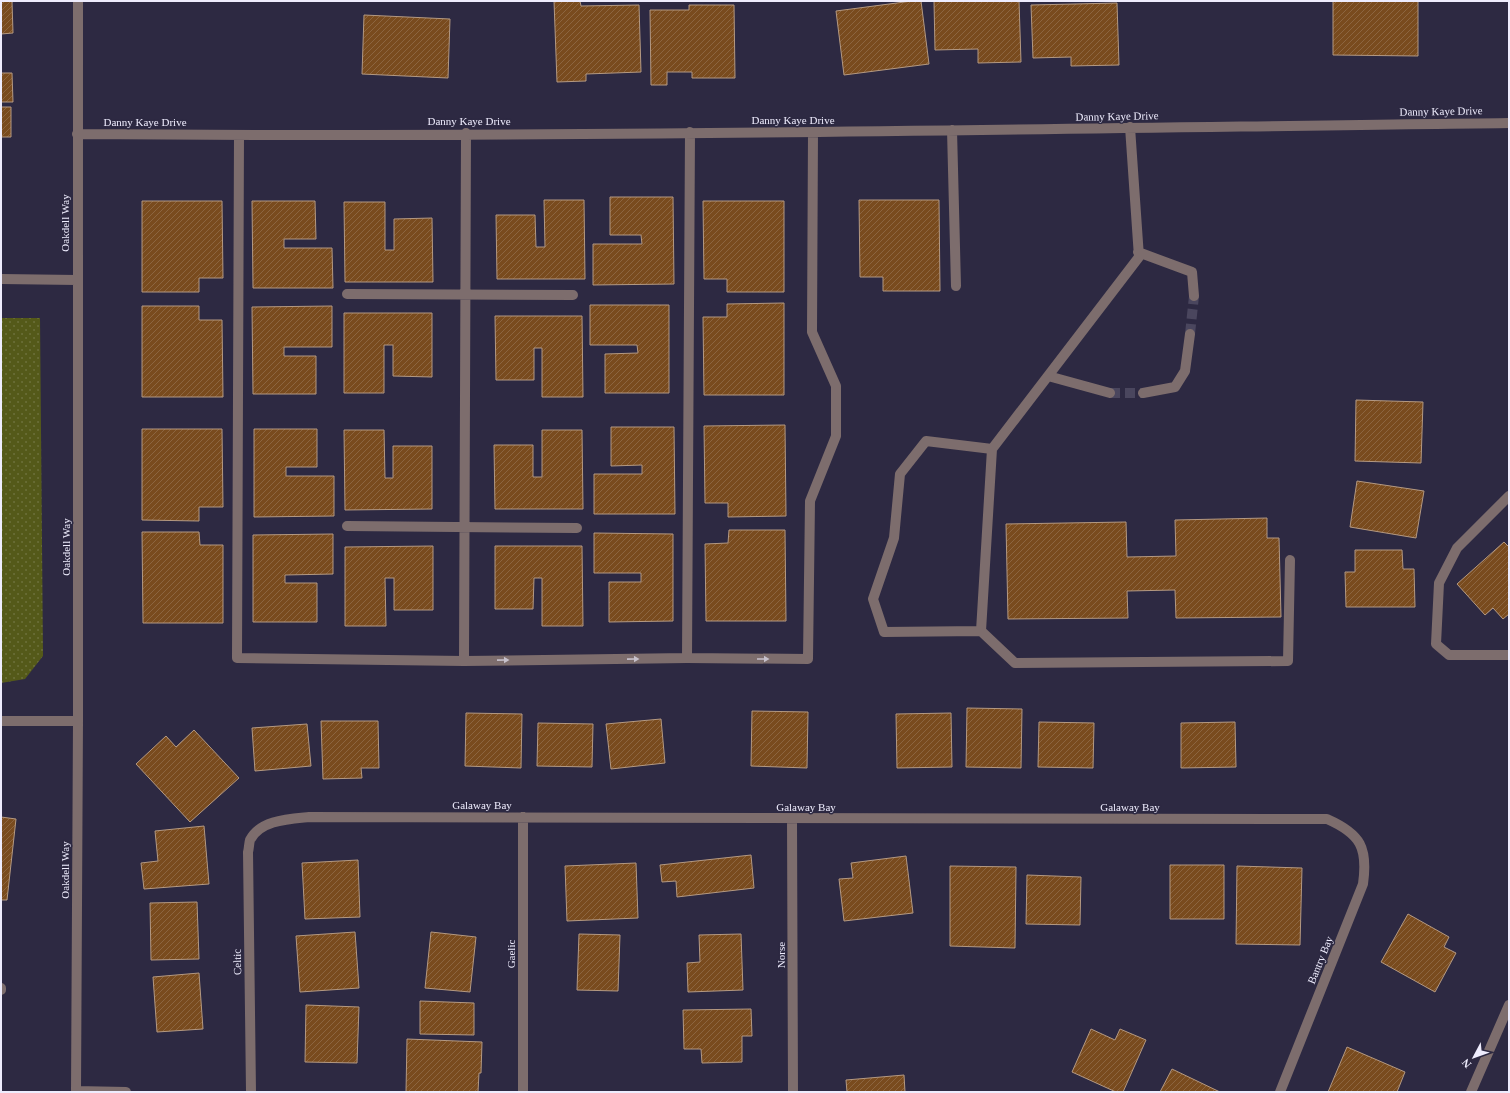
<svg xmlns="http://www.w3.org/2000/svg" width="1510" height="1093" viewBox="0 0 1510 1093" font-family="'Times New Roman',serif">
<defs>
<pattern id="grass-dots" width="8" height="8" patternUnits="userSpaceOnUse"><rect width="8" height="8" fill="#545919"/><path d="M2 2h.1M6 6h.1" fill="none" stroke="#6d713b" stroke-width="1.8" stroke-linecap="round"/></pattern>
<pattern id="building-hatch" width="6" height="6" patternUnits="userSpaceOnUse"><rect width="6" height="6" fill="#794b1e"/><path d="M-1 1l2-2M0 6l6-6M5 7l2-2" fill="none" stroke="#8c6540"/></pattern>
</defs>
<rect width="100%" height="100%" fill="#2d2942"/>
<!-- grass -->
<path fill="url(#grass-dots)" d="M1,318H40L43,656L25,679L1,683Z"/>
<!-- building -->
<path fill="url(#building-hatch)" stroke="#b49982" d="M1,1H14L12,2L13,33L1,34Z
M554,1H580L581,6L639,5L641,72L586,74V81L557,82Z
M912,1H921L929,64L844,75L836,11Z
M934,1H1019L1021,62L978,63V49L935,50Z
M1333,1H1418V56L1333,55Z
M1117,3L1119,65L1071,66V57L1033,58L1031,5Z
M689,5H734L735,78H692V72H667V85H651L650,10H689Z
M364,15L450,19L448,78L362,74Z
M1,73H12L13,102H1Z
M1,107H11V137H1Z
M610,197H673L674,284L593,285V244H642L641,235H610Z
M544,200H584L585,279H497L496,215H535L536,247H545Z
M859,200H939L940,291H883V277H860Z
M142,201H222L223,278H199V292H142Z
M252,201H315L316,239H284V248H332L333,288H253Z
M703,201H784V292H727V279H704Z
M344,202H385V250H394V219L432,218L433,282H345Z
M784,303V395H704L703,317H727V304Z
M590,305H669V393H605V354L638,353L637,345H590Z
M142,306H199V320H222L223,397H142Z
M332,306V347H284V356H316V394H253L252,307Z
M344,313H432V377L393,376V345H384V393H344Z
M495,316H582L583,397H542V348H534V380H496Z
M1356,400L1423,402L1421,463L1355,461Z
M785,425L786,516L728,517V503H705L704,426Z
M611,427H674L675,514H594V474H642V465L611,466Z
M142,429H222L223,507H199V521L142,520Z
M254,429H317V467H286V476H334V516L254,517Z
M344,430H384L385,478H393V446H432V509L345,510Z
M542,430H582L583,509H495L494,445H533V477H542Z
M1357,481L1424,491L1416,538L1350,527Z
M1267,518V538H1279L1281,617L1176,618L1175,590L1127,591L1128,618L1008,619L1006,524L1126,522L1127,557L1176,556L1175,520Z
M729,530H785L786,621H706L705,544L728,543Z
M142,532H199L200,545H223V623H143Z
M594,533L673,534V621L609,622V582H641V573H594Z
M333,534V574L285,575V583H317V622H253V535Z
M1504,542L1509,547V614L1503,619L1493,608L1485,615L1457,584Z
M433,546V610H394V578H385L386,626H345V547Z
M495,546H582L583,626H542V578H534L533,609H495Z
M1355,550H1402L1403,569H1414L1415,607H1346L1345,572H1355Z
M967,708L1022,709L1021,768L966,767Z
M752,711L808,712L807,768L751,766Z
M466,713L522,714L521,768L465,766Z
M951,713L952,767L897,768L896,714Z
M661,719L665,763L611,769L606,724Z
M321,721H378L379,768H361L362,778L323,779Z
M1039,722L1094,723L1093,768L1038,767Z
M1235,722L1236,767L1181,768V723Z
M538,723L593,724L592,767L537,766Z
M307,724L311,766L255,771L252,728Z
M194,730L239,778L190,822L136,764L166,736L176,747Z
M1,817L16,819L7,900H1Z
M204,826L209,884L144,889L141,863L158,861L155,831Z
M751,855L754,888L677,897L676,881L662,882L660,865Z
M906,856L913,913L844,921L839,879L853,878L851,863Z
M358,860L360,917L305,919L302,863Z
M636,863L638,918L567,921L565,866Z
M1170,865H1224V919H1170Z
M950,866L1016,867L1015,948L950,946Z
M1237,866L1302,868L1300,945L1236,944Z
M1027,875L1081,877L1080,925L1026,924Z
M197,902L199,959L151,960L150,903Z
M1408,914L1449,937L1444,947L1456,953L1435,992L1381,962Z
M355,932L359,988L300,992L296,936Z
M431,932L476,937L470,992L425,988Z
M579,934L620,935L618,991L577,990Z
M741,934L743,990L688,992L687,963L700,962L699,935Z
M199,973L203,1029L157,1032L153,977Z
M420,1001L474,1003V1035L420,1034Z
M306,1005L359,1007L357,1063L305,1062Z
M751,1009L752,1036H742V1062L702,1063L701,1049H684L683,1010Z
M1091,1029L1115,1040L1120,1029L1146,1040L1123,1092H1116L1072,1072Z
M407,1039L482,1042L481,1073H479L478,1092H406Z
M1347,1047L1405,1072L1397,1092H1328Z
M1172,1069L1220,1092H1160Z
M904,1075L905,1092H847L846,1080Z"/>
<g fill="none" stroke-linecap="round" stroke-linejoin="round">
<!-- minor-tunnel -->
<path stroke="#4a465e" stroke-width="10" stroke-dasharray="10 5" stroke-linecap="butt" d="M1190,334L1194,296
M1110,393H1143"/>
<!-- minor -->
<path stroke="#7d6d6d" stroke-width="10" d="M952,130L956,286
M77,134C555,138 1032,129 1509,123
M239,135L237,658L464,661L687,658L808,659L810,501L836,436V386L812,332L813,132
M1138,252L1192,272L1194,296
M1,279L77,280
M347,294L573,295
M1048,376L1110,393
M1143,393L1175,387L1185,371L1190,334
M992,449L926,441L900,474L894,538L873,599L884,632L981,631L992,449L1139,257L1130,127
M1509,496L1457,548L1439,583L1436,644L1449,655H1509
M347,526L577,528
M981,631L1015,663L1288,661L1290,560
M687,658L690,132
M464,661L466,133
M1,721H78
M523,817V1092
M792,819L793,1092
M1,988V990
M76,1091L126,1092
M76,1092L78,721V1
M251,1092L248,852C249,849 249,843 250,840C260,820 289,819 309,817L1327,819C1361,834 1368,848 1363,884L1280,1092
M1471,1092L1509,1005"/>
</g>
<!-- one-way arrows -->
<defs><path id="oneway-solid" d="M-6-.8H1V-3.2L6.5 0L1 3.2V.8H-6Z"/></defs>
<g fill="#c6c0cb">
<use href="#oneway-solid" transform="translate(633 659) rotate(-1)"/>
<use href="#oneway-solid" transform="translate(763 659)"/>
<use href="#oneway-solid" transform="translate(503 660) rotate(-1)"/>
</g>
<g text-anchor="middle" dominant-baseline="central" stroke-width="3" stroke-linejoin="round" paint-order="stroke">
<!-- street labels -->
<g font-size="11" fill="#eeecfd" stroke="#2d2942">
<text transform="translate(1441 111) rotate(-1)">Danny Kaye Drive</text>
<text transform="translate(1117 116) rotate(-1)">Danny Kaye Drive</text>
<text x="793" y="120">Danny Kaye Drive</text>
<text x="469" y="121">Danny Kaye Drive</text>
<text x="145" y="122">Danny Kaye Drive</text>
<text transform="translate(65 223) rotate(-90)">Oakdell Way</text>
<text transform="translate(66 547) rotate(-90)">Oakdell Way</text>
<text x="482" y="805">Galaway Bay</text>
<text x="806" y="807">Galaway Bay</text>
<text x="1130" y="807">Galaway Bay</text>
<text transform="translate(65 870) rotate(-90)">Oakdell Way</text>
<text transform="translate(511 954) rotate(-90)">Gaelic</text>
<text transform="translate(781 955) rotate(-90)">Norse</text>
<text transform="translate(1320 960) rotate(-68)">Bantry Bay</text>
<text transform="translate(237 962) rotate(-91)">Celtic</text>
</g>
</g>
<!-- border -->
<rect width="1510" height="1093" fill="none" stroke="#eeecfd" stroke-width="4"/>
<!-- north arrow -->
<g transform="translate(1474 1057) rotate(229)" stroke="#2d2942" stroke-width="3" paint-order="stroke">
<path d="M0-3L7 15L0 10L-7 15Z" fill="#eeecfd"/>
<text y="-6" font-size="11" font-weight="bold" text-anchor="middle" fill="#eeecfd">N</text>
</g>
</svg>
